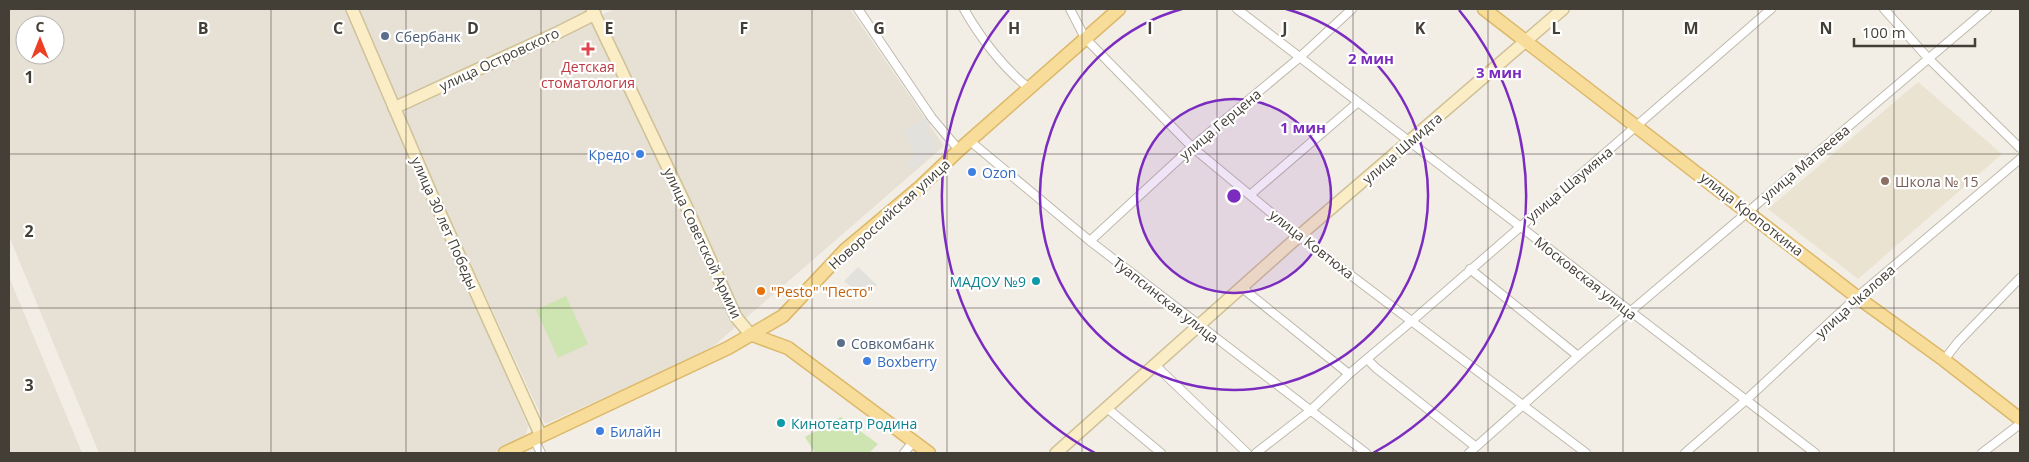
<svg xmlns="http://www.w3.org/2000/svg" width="2029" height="462" viewBox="0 0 2029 462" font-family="'Open Sans',sans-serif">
<rect width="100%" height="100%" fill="#f2eee6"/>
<!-- residential -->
<path fill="#e6e0d5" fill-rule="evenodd" d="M9,9H348L528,426L525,439L493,453H99L9,236ZM25,25H55V55H25Z
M356,9H587L592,20L614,9H850L944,146L708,351L545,424L443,204Z
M9,277L82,453H9Z"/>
<!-- education -->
<path fill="#eae3d1" d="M1918,82L2002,154L1858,279L1768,209Z"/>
<!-- green -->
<path fill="#cee4b1" d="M566,296L588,344L558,358L536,310Z
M841,417L878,444L869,453H815L805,437Z"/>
<!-- parking -->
<path fill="#e3e1de" d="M926,117L930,125L925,129L938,147L912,170L907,162L913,155V149L904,131Z
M858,267L877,285L864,297L844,281Z"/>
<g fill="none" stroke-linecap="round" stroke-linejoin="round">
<!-- street casing -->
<g stroke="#c0b9ac" stroke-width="10">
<path id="street" d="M858,9L932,118L959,150
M964,9C979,36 1004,69 1029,88
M1070,9L1085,38L1192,147L1299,236L1586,453
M1237,9L1815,453
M1884,9L1928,58L2020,148
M970,141L1090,241L1366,453
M1250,195L1357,103
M1090,241L1192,147L1299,58L1352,9
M1470,269L1578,356
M1241,287L1349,374
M1367,359L1376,368L1476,447
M1944,360L1958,342L2020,278
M1155,365L1247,453
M1107,408L1161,453
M534,439L541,453
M904,453L913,442
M1256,453L1310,411L1349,374L1413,320L1771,9
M1469,453L1578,356L1987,9
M1685,453L1746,400L1857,297L2020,159
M1982,453L2020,424"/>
</g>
<!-- secondary casing -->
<g stroke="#cfc198" stroke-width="14">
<path id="secondary" d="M352,9L431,193L541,436
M592,9L687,208L736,317L750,334
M394,108L559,32L595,14
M1056,453L1299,236L1563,9"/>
</g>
<!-- primary casing -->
<g stroke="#dcb96a" stroke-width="15">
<path id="primary" d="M1484,9L1857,297L1944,360L2020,419
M750,334L788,348L929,453
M505,453L728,348L783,316L845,250L920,187L959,150L1119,9"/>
</g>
<!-- street -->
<use href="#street" stroke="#fff" stroke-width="8"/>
<!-- secondary -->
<use href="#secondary" stroke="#fbeec7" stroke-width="11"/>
<!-- primary -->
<use href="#primary" stroke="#f8dc99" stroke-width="12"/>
</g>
<!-- grid -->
<path fill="none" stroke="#443f36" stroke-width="1" stroke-opacity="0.55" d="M135,9V453M271,9V453M406,9V453M541,9V453M676,9V453M812,9V453M947,9V453M1082,9V453M1217,9V453M1353,9V453M1488,9V453M1623,9V453M1758,9V453M1894,9V453M9,154H2020M9,308H2020"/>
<!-- distance rings -->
<circle cx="1234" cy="196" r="97" fill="#7b2cbf" fill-opacity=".12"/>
<g fill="none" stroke="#7b2cbf" stroke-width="2.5">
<circle cx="1234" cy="196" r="97"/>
<path d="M1286 9A194 194 0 1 1 1182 9"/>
<path d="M1095 453A292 292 0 0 1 1009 10M1459 10A292 292 0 0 1 1373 453"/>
</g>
<!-- markers -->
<g fill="#5c6f8a" stroke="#fff" stroke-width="2">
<circle cx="385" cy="36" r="5"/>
<circle cx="841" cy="343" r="5"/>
</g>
<path fill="#e0444e" stroke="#fff" stroke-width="2" d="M585.5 41.5h5v5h5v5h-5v5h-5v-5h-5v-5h5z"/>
<g fill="#3f7fe0" stroke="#fff" stroke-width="2">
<circle cx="640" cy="154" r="5"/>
<circle cx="972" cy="172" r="5"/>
<circle cx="867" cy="361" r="5"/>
<circle cx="600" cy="431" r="5"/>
</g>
<circle fill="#8d6e63" stroke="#fff" stroke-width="2" cx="1885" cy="181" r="5"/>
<g fill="#0f9aa8" stroke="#fff" stroke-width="2">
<circle cx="1036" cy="281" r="5"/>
<circle cx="781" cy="423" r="5"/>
</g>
<circle fill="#e8710a" stroke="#fff" stroke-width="2" cx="761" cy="291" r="5"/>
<g text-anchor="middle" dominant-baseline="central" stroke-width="4.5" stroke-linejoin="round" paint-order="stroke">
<!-- service labels -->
<g font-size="14" fill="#4e5e75" stroke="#fff" text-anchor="start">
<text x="395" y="36">Сбербанк</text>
<text x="851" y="343">Совкомбанк</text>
</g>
<!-- street labels -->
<g font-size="14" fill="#443f36" stroke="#fff">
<text transform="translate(499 59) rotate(-25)">улица Островского</text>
<text transform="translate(1220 124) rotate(-40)">улица Герцена</text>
<text transform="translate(1402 148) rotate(-41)">улица Шмидта</text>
<text transform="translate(1805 163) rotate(-40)">улица Матвеева</text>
<text transform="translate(1569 184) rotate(-40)">улица Шаумяна</text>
<text transform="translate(889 214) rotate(-42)">Новороссийская улица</text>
<text transform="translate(1752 214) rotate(38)">улица Кропоткина</text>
<text transform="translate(445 223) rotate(66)">улица 30 лет Победы</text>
<text transform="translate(703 243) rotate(65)">улица Советской Армии</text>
<text transform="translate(1312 244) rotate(38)">улица Ковтюха</text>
<text transform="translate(1586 278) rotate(38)">Московская улица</text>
<text transform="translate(1166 300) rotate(38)">Туапсинская улица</text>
<text transform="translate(1855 301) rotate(-42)">улица Чкалова</text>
</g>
<!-- health labels -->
<g font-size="14" fill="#be3a42" stroke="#fff">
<text x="588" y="66">Детская<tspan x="588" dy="16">стоматология</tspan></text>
</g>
<!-- shop labels -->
<g font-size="14" fill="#366cbe" stroke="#fff" text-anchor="start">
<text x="630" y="154" text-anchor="end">Кредо</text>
<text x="982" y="172">Ozon</text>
<text x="877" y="361">Boxberry</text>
<text x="610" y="431">Билайн</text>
</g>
<!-- education labels -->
<g font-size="14" fill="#785e54" stroke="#fff" text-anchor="start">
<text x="1895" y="181">Школа № 15</text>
</g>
<!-- culture labels -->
<g font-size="14" fill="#0d838f" stroke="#fff" text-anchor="end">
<text x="1026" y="281">МАДОУ №9</text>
<text x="791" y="423" text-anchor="start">Кинотеатр Родина</text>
</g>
<!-- food labels -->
<g font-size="14" fill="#c56008" stroke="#fff" text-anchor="start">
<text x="771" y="291">"Pesto" "Песто"</text>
</g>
</g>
<g font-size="16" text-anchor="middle" font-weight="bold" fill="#443f36" stroke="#fff" stroke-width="4.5" stroke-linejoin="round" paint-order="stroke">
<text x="203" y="34">B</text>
<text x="338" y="34">C</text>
<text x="473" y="34">D</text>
<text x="609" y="34">E</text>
<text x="744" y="34">F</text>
<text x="879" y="34">G</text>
<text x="1014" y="34">H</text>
<text x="1150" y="34">I</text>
<text x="1285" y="34">J</text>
<text x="1420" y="34">K</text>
<text x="1556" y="34">L</text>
<text x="1691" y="34">M</text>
<text x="1826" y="34">N</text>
<text x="29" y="83">1</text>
<text x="29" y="237">2</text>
<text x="29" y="391">3</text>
</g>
<circle cx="1234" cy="196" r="8" fill="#7b2cbf" stroke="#fff" stroke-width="2.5"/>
<g font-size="15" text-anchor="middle" font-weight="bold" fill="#7b2cbf" stroke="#fff" stroke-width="4.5" stroke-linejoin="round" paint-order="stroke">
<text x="1371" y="64">2 мин</text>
<text x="1499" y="78">3 мин</text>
<text x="1303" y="133">1 мин</text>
</g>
<!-- border -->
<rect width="2029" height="462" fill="none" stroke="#443f36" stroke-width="20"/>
<!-- north arrow -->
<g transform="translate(40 40)"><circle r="24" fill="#ffffff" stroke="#b4b2af"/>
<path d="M0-4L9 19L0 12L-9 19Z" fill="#ed3f23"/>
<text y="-8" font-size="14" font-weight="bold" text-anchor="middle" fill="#443f36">С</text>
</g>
<!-- scale -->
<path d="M1854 38v8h121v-8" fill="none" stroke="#443f36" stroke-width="2.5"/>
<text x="1862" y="38" font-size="15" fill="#443f36" stroke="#ffffff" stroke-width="4" paint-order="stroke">100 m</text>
</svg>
